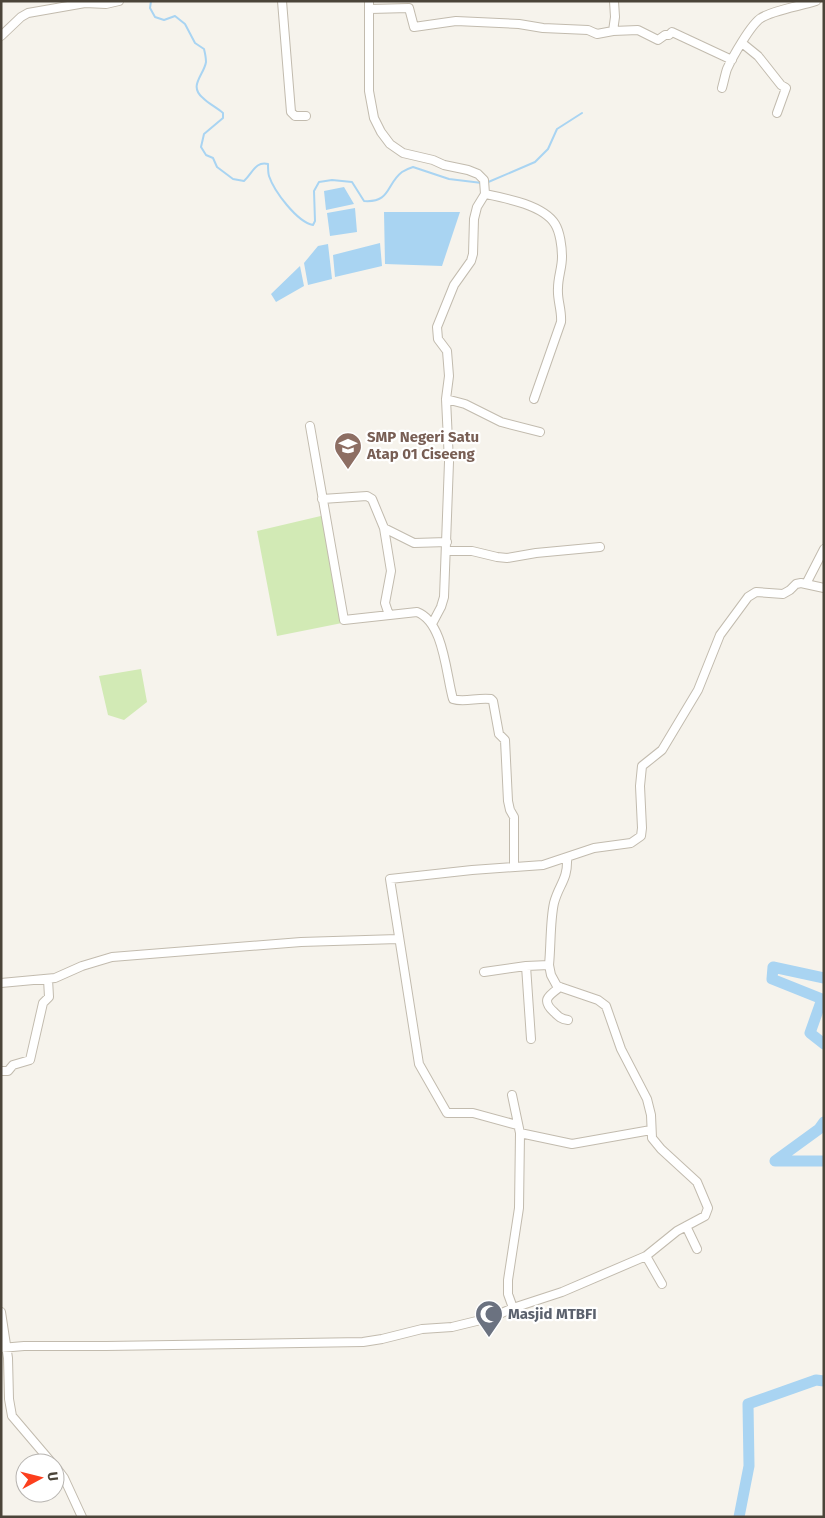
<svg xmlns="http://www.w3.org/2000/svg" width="825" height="1518" viewBox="0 0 825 1518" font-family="'Fira Sans',sans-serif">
<rect width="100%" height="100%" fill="#f6f3ec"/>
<!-- green -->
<path fill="#d2eab5" d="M325,515L342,623L277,636L257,531Z
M141,669L147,702L124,720L108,715L99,676Z"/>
<!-- water -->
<path fill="#a9d4f2" d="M344,187L354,204L326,210L324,191Z
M355,208L357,232L330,236L327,213Z
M384,212H460L442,266L385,264Z
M380,243L382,266L335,277L333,255Z
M328,244L332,279L308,285L304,263L318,246Z
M300,266L304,286L276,302L271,294Z"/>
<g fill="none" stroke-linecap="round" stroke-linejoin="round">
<!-- stream -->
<path stroke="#a9d4f2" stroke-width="2" d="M151,1L150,8L155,17L164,20L175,16L185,24L195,43L204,49C205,53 206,58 206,62C204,75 188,86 203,98C209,104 216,107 223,113V118L204,134L201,147L206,155L213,158L217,167L233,179L244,181C253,173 255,161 268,164C268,168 268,173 269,176C274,191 297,222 313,225L315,221L314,191L319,182L332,180L352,182L364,201C391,203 386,184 402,172C405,170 410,168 413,167L449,179L482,183
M486,183L535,162L548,149L557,129L582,113"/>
<!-- river -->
<path stroke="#a9d4f2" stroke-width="11" d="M824,978L773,967L772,979L822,999L810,1033L824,1044
M824,1122L819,1129L775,1161H824
M739,1517L749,1466L748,1404L816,1380L824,1381"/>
<!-- minor casing -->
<g stroke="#c2bbae" stroke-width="10">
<path id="minor" d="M282,1L291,112L295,116H306
M369,1V91L374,118L381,132L390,144L403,153L433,160L444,165L468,170L478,174L484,180L485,194L477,207L474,219L473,254L471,261L454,285L437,327L438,339L447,351L449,376L446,399L449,462L444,597L441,607L432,624
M614,1L615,17L613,31L638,30L658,40L665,35H669L672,32L732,60
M370,9L409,8L414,27L456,21L519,24L543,28L588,30L597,34L613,31
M1,36L21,17L28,13L85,3L106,4L119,1
M742,43L758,56L781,85L786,88L777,113
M722,88C724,81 725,75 727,69C732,58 751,24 761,18C773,10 801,6 816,1
M485,194C505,198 543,205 555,224C560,232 562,247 562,257C562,268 558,277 558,288C557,300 562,310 561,322L534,399
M446,399L465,404L501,422L540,432
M310,426L344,620L417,612C444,622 446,675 453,699C464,703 478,697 491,699L493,701L499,734L505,740L508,801L510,810L514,817V867
M322,499L367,496L372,499L384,528L414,543L447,542
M384,528L391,571L385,603L389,615
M446,551H472L497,557L507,558L536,553L600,547
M806,584L824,549
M567,858C568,880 559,884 554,903C550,921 551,945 549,965L551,975L557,986L598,1000L606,1006L621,1049L647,1099L651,1115L652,1138L661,1149L697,1182L708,1208L705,1216L677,1231L646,1256
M526,966L531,1039
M484,972L526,966L549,965
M1,983L55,978L82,966L112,957L301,942L398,939
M560,987C548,996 541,1000 554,1012C559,1017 561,1019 568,1020
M1,1071H8L13,1065L30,1060L43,1003L49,997L48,979
M512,1095L520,1133L572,1144L651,1130
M517,1125L473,1113H447L419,1064L390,879L472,870L543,865L594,848L631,843L641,836L642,828L640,786L642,766L662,750L698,690L720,635L748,597L756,592L783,594L790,590L796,584L801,583L824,588
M686,1226L697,1249
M513,1308L508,1294V1280L519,1208L520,1133
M1,1312L8,1358L9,1399L12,1416L52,1463
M1,1348L24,1346H106L363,1342L382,1339L422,1329L452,1327L493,1317L513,1308L562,1292L646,1256L662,1284
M55,1466L64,1478L82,1517"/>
</g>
<!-- minor -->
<use href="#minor" stroke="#fff" stroke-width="8"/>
</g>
<!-- icons -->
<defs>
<g id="school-pin" transform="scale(1.4375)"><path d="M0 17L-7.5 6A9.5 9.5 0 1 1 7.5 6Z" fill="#8d6e63" stroke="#fff"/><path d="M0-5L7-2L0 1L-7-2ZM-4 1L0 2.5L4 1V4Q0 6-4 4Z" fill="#fff"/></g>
<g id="mosque-pin" transform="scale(1.4375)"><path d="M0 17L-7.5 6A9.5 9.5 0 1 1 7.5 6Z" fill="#6b7280" stroke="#fff"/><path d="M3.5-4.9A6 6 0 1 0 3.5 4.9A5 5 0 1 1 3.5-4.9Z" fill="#fff"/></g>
</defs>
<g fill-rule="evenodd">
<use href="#school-pin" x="348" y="446"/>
<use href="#mosque-pin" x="489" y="1314"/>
</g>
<g text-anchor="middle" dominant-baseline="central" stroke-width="4.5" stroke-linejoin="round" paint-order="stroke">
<!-- education labels -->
<g font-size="15" font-weight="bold" fill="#785e54" stroke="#fff" text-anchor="start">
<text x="367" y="437">SMP Negeri Satu<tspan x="367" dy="17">Atap 01 Ciseeng</tspan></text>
</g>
<!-- worship labels -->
<g font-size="15" font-weight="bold" fill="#5b616d" stroke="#fff" text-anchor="start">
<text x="508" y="1314">Masjid MTBFI</text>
</g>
</g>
<!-- border -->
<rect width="825" height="1518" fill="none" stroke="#4b4439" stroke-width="5"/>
<!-- north arrow -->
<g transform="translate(40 1478) rotate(83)"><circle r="24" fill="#ffffff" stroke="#b7b4b0"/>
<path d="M0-4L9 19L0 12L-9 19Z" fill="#fc3f1d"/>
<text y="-8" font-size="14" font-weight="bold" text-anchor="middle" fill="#4b4439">U</text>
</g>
</svg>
